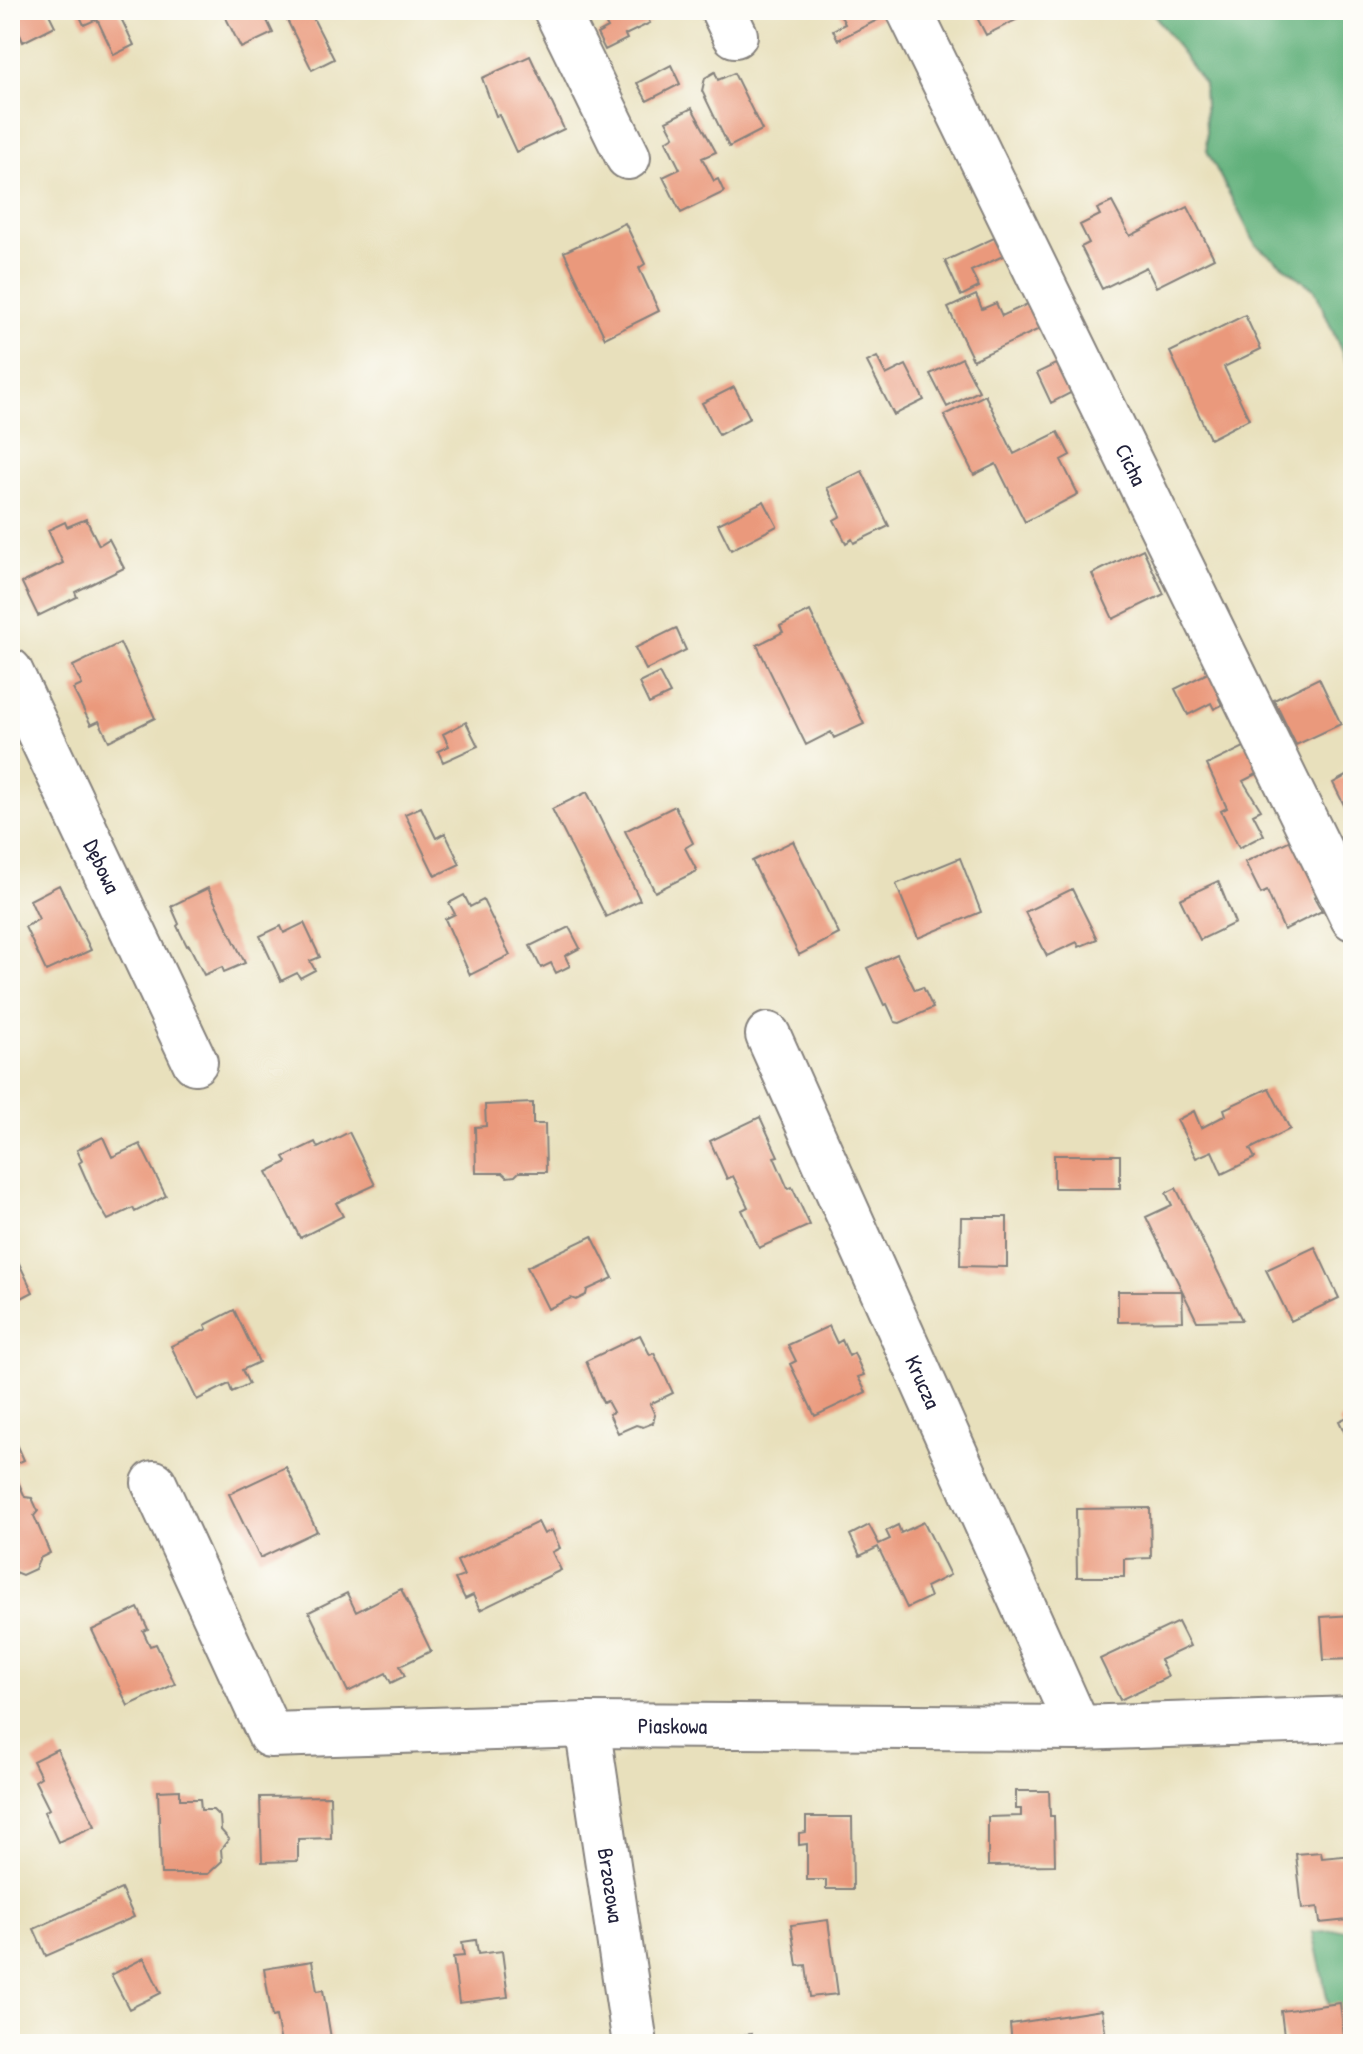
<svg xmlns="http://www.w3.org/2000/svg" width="1363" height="2054" viewBox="0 0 1363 2054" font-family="'Patrick Hand',sans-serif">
<rect width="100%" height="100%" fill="#fdfcf7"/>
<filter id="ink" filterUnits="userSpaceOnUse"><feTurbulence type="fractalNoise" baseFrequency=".0125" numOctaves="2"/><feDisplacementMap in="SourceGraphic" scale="16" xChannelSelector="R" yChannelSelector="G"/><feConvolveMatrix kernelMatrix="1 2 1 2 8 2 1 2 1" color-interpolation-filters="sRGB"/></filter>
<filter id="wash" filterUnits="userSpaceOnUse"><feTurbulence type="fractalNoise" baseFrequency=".006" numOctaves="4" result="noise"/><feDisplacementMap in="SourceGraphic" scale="32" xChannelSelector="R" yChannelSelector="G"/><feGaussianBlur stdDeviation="1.8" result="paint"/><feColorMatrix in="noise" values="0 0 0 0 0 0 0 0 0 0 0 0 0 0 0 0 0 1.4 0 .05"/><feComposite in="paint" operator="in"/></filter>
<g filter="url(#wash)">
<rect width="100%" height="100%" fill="#e8e0bc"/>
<!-- forest -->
<path fill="#60b07a" stroke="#41695a" stroke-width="2" d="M1151,10H1353V378L1315,290L1256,245L1207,151L1204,84Z
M1353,1929V2044H1337L1313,1932Z"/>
<g id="blocks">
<!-- building -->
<path fill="#ea997c" d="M10,10H47L55,26L23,42Z
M77,10H117L134,45L114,55L97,19L84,25Z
M222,10H262L273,33L241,48Z
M282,10H309L334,59L312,70Z
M611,10H653L656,16L648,19L650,23L625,35L627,39L605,50L597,34L608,28L601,15Z
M838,10H897L838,40L833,30L845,24Z
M973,10H1036L986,35Z
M530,56L564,129L516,152L499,115L496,116L482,78Z
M671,65L680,84L647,101L637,83Z
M715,72L718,80L734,73L762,130L729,147L702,91L705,78Z
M692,108L716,152L702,158L714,181L718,179L724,192L681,213L663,177L680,169L666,141L674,136L666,121Z
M1112,202L1130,236L1188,207L1214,258L1156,287L1146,267L1102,289L1081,247L1089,243L1080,225L1100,215L1097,209Z
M625,223L645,264L639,268L659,311L605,338L564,252Z
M994,238L1003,256L971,271L979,287L961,296L945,261Z
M976,295L982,309L996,303L1002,316L1038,299L1050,324L973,360L948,308Z
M1245,315L1261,349L1224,367L1249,419L1210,439L1170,352Z
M877,357L886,375L906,365L924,400L894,415L867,362Z
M1070,357L1084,386L1051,403L1037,373Z
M962,358L979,391L947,407L930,374Z
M734,387L750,418L719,435L702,403Z
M985,395L1014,454L1058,432L1070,455L1061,460L1078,494L1025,522L996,464L974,475L944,415Z
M862,471L889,526L854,543L852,539L846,543L834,520L841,516L827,488Z
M764,501L777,526L731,550L718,524Z
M86,519L99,545L109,539L124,568L75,592L77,597L38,616L22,583L63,563L48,530L65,522L67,527Z
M1143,549L1164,594L1113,619L1092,574Z
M810,611L864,724L834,738L831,732L806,745L757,645L783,632L780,626Z
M676,628L686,650L646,670L635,648Z
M120,643L155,718L109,741L99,721L91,725L73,689L82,685L73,666Z
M1216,669L1229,694L1219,699L1222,705L1214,709L1211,703L1188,715L1175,689Z
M659,673L670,694L649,704L639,683Z
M1319,678L1341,724L1296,745L1274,700Z
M466,722L478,746L443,762L438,751L449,746L443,734Z
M1250,744L1263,771L1243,781L1261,810L1253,814L1264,835L1239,848L1221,811L1227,808L1207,765Z
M1353,772V823L1333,783Z
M587,792L640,900L606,917L552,809Z
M675,806L693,843L685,848L697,871L655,892L625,831Z
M421,807L436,838L445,833L460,864L435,876L405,814Z
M1303,834L1325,892L1314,897L1322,911L1284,930L1267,891L1261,894L1245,862Z
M793,841L839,934L799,955L752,861Z
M960,858L981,912L918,938L896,884Z
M1218,881L1235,923L1200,940L1180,899Z
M59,885L91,950L46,971L25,927L39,919L30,900Z
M208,888L245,963L224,972L222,967L204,975L189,945L187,946L177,926L179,924L171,906Z
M1072,889L1097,939L1079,947L1077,942L1047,956L1025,912Z
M464,895L470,907L483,900L510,955L470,975L445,919L455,914L449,903Z
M304,923L320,957L310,961L315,970L300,978L297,973L281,981L260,936L281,926L284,933Z
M569,927L580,948L565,956L570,966L556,973L551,963L541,968L530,946Z
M897,954L915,990L923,987L933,1008L900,1023L895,1022L887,1004L884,1005L867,968Z
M1269,1088L1290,1129L1250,1149L1255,1158L1222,1174L1212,1151L1196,1158L1177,1120L1194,1111L1201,1128L1226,1115L1224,1109Z
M533,1103V1124H545L546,1172H519L515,1176L507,1177L503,1173H476L475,1127L486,1126L485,1105Z
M760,1117L778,1156L774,1157L788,1189L792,1187L810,1225L759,1248L742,1210L748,1207L741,1192L733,1176L727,1179L710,1141Z
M349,1132L375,1185L336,1203L343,1216L300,1238L267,1172L287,1162L284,1157L315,1142L318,1148Z
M103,1137L112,1157L140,1144L166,1196L135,1212L133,1208L108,1220L94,1197L79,1163L82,1161L77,1150Z
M1054,1155H1120V1188H1054Z
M1176,1188L1242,1320L1197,1321L1146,1217L1172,1205L1166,1193Z
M961,1217H1007V1267L960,1266Z
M592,1236L613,1278L587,1290L586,1295L576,1300L571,1298L548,1309L527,1267Z
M10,1245L33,1292L10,1304Z
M1315,1247L1339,1298L1291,1321L1266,1270Z
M1118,1291H1182L1183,1321L1118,1322Z
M234,1310L259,1362L242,1370L249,1384L232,1392L229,1384L197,1400L171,1346L207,1329L205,1325Z
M829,1326L837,1343L842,1340L849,1356L854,1353L864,1375L858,1377L866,1392L815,1416L790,1364L796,1361L788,1345Z
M640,1335L650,1355L654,1353L673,1393L650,1404L655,1415L653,1423L643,1427L636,1425L618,1433L609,1414L613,1412L607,1401L603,1403L586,1361Z
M1353,1414V1450L1339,1421Z
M10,1428L24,1460L11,1466L25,1497L32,1498L38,1511L34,1516L50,1553L40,1558L35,1569L22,1575L10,1570Z
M286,1467L317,1531L260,1558L229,1494Z
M1150,1508L1151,1558L1124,1559V1577H1077L1076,1509Z
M538,1522L544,1534L552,1530L560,1548L552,1552L561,1570L480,1610L473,1595L465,1599L455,1579L464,1576L457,1561Z
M924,1522L950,1575L926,1587L930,1597L907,1608L878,1547L860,1556L850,1535L869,1525L879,1544L890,1539L886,1531L898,1525L901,1533Z
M401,1589L431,1651L400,1666L405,1676L391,1683L386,1673L348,1692L309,1612L347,1593L356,1612Z
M138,1608L148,1629L143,1631L150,1646L156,1644L175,1684L128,1706L92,1630Z
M1353,1615V1659L1324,1660L1321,1617Z
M1178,1622L1190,1646L1160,1660L1168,1677L1120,1700L1100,1659Z
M57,1749L95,1826L58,1842L44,1812L49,1809L35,1781L41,1777L33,1761Z
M180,1790V1799H200L201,1810H213L220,1817L221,1830L229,1839L221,1849L222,1861L208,1874H161L158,1791Z
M1016,1791H1049L1050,1816H1054L1055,1865L988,1866V1817L1021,1816V1809H1016Z
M330,1796L331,1838L298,1839V1861L262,1862L260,1797Z
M806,1817H852L853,1889H826V1880H807V1844L799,1845V1833L806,1832Z
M1321,1852L1322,1858L1353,1855V1908L1347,1909L1348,1920L1320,1923L1318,1907L1302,1909L1296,1854Z
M121,1889L134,1917L46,1956L34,1929Z
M828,1920L838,1994L810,1997L806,1965L797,1966L791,1925Z
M476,1940L478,1954L502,1951L508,1997L459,2003L453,1957L464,1956L462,1942Z
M144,1958L161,1993L129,2009L111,1975Z
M312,1961L317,1991L323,1990L332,2044H281L276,2016L272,2017L264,1969Z
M1340,2003L1345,2044H1285L1281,2011Z
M1102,2010L1107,2044H1012L1010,2024Z
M751,2034L752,2044H707L706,2041Z"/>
</g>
</g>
<g filter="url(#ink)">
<use href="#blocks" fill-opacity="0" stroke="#85817c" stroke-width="2"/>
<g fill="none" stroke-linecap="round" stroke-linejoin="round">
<!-- minor casing -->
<g stroke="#85817c" stroke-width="48">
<g id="minor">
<path d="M556,10L628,157"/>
<path d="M723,10L735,35"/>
<path id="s1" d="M909,10L1353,918"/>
<path id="s2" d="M10,671L195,1062"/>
<path id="s3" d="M768,1035L1078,1728"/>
<path id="s4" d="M154,1483L270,1735L587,1725L1078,1728L1353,1719"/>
<path id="s5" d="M587,1725L635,2044"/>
</g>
</g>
<!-- minor -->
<use href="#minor" stroke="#fff" stroke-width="44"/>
</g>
</g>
<g text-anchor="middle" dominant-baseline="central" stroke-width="8" stroke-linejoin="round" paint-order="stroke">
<!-- street labels -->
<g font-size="22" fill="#22223b" stroke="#fdfcf7">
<text stroke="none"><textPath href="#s1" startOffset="506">Cicha</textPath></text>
<text stroke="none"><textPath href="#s2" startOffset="216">Dębowa</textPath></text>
<text stroke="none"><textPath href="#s3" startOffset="380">Krucza</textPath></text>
<text stroke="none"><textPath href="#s4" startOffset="680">Piaskowa</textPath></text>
<text stroke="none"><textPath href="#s5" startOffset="162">Brzozowa</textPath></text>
</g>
</g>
<!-- margin -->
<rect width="1363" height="2054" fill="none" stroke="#fdfcf7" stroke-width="40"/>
</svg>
